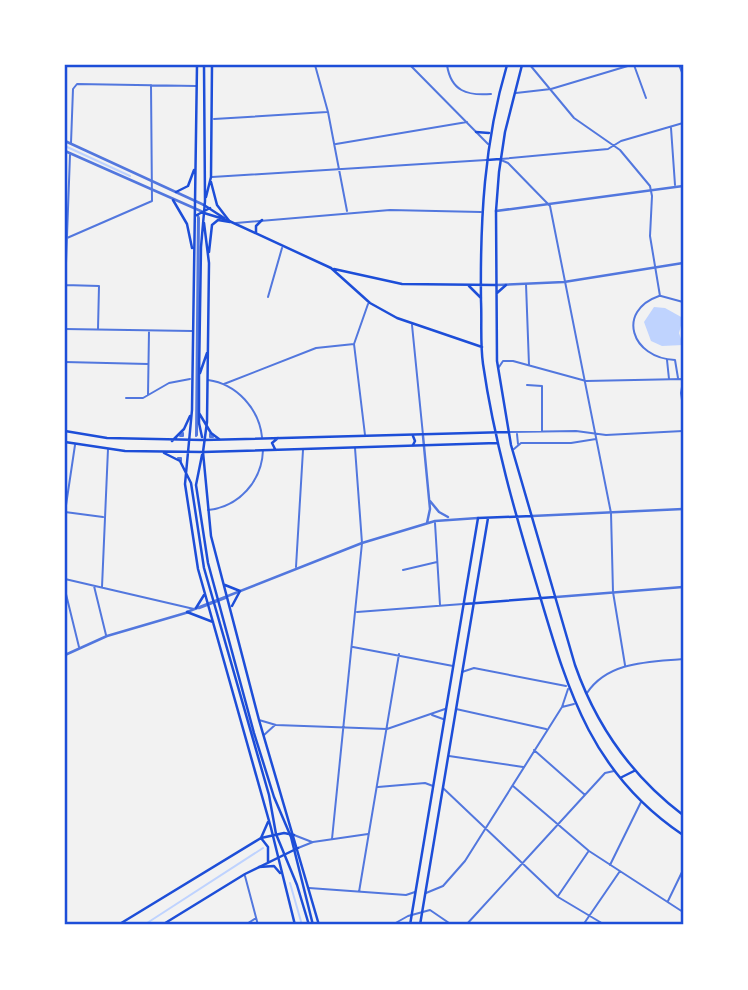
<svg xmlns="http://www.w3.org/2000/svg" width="748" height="990" viewBox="0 0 748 990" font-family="Commissioner,sans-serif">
<rect width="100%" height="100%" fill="#f2f2f2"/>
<!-- water -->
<path fill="#bfd3fe" d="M654,307L665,308L683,318L679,333L683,345L662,346L651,341L644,322Z"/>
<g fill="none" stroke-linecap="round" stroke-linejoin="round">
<!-- stream -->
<path stroke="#bfd3fe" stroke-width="2" d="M65,146L130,176
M290,883L302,925
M144,925L263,848"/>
<!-- pedestrian -->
<path stroke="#5277de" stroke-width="2" d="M198,215L199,218L197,435L196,436Z
M183,433V436H180Z
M210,434L213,437H210Z
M178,458H181V461Z"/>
<!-- minor -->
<path stroke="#5277de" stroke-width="2" d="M315,65L328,112L347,211
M410,65L488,144
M447,65C451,91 467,96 491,94
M530,65L574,118L620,150L650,186L652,196L650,236L660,296
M634,65L646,98
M679,65L683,75
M516,93L551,89L631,65
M214,119L327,112
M671,128L675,185
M71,143L73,89L77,84L196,86
M336,144L467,122
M501,159L608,149L621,141L683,123
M501,160L508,163L550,206L611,513L613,592L625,665
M212,177L486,160
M236,223L390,210L481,212
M67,238L152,201L151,85
M526,284L529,365
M65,285L99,286L98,329
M65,290L70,155
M659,296C616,311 631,358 675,360L678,378
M661,296L683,302
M268,297L282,248
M412,325L423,435
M65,329L192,331
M667,360L669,379
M65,362L148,364
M499,367L503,361H513L586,381L683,379
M208,380C237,384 259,409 262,437
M683,381L681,393L683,407
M224,384L316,348L354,344
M527,385L542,386V431
M148,395L149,331
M126,398H143L169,383L190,379
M510,432L576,431L606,435L683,431
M517,434L518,444
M365,435L354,344L368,304
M514,449L521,443H571L596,439
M208,510C239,507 262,481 263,450
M65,512L75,445
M65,512L103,517
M435,523L440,605
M296,567L303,450
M403,570L437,562
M65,579L194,609
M94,586L106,635
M102,587L108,449
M65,590L79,647
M357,612L463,604
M353,647L453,666
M462,672L474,668L566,686
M587,693C608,661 650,662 683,659
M562,707L574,704
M456,709L546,729
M432,715L443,719
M259,720L276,725L387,729L445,709
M264,735L275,725
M534,750L585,795
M449,756L523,767
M513,786L589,851L683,912
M378,787L425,783L433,786
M443,788L558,897L605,925
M294,835L312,842
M332,839L362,543L355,448
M298,848L313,842L368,834
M610,865L641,802
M245,876L258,925
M309,888L406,895L415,892
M359,892L399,654
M426,893L443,886L465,861L562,707L568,689
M558,896L588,852
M668,901L683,870
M245,925L256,918
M392,925L408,916L430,910L452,925
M466,925L605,773L614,771
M583,925L620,871"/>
<!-- tertiary -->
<path stroke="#5277de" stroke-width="2.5" d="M65,141L204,205
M65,151L203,212
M496,211L683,186
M496,285L564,282L683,263
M423,436L430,509L427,523
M430,501L439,512L448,517
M532,516L683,509
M556,597L683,587
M199,608L225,598
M187,612L362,543L435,521L478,518
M65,655L107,636L189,612"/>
<!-- secondary -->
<path stroke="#1d4ed8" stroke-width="2.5" d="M507,65C484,142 480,221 481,301C482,322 480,343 483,364C494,440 515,513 537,586C567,687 589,772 683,835
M522,65L505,132L499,172L496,211L497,361L511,445L575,665C596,725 633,777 683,815
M476,132L489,133
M487,160L500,159
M204,205L224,218
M204,213L227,220L331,268L370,303L397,318L482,347
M256,232V226L262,220
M334,269L402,284L496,285
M469,286L481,298
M497,293L506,285
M204,440L508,432
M275,449L272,443L278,438
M203,452L497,443
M464,604L555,597
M622,777L634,771
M261,838L268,847V862
M118,925L261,838L284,833L294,835
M162,925L245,874L298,848
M410,925L478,518L532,516
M420,925L488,518"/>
<!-- primary -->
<path stroke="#1d4ed8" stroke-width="2.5" d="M197,65L192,410L185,484L198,569L271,828L295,925
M211,182L217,205L230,222
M176,192L188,186L194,170
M206,197L211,177L212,65
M173,200L187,224L192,248
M195,216L210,208
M204,223L209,263L207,422L203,452L211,536L259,720L319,925
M209,252L212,225L218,220L230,222
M200,373L207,353
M199,413L211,433L219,439
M65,431L107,438L203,440
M413,436L415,441L413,445
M202,437L199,423V376L201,247L205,201L204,65
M172,441L184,429L190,416
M65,442L125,451L203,452
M164,453L180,461L191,483L204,568L269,795L276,834L297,885L309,925
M202,455L196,485L208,563L254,733L274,797L291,837L313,925
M225,585L240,591L232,606
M196,608L204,595
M187,612L213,622
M261,838L268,822
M259,867L274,866L280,873"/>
</g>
<!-- border -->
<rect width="748" height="990" fill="none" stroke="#ffffff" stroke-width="133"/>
<rect x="66" y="66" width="616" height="857" fill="none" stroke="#1d4ed8" stroke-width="2.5"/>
</svg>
